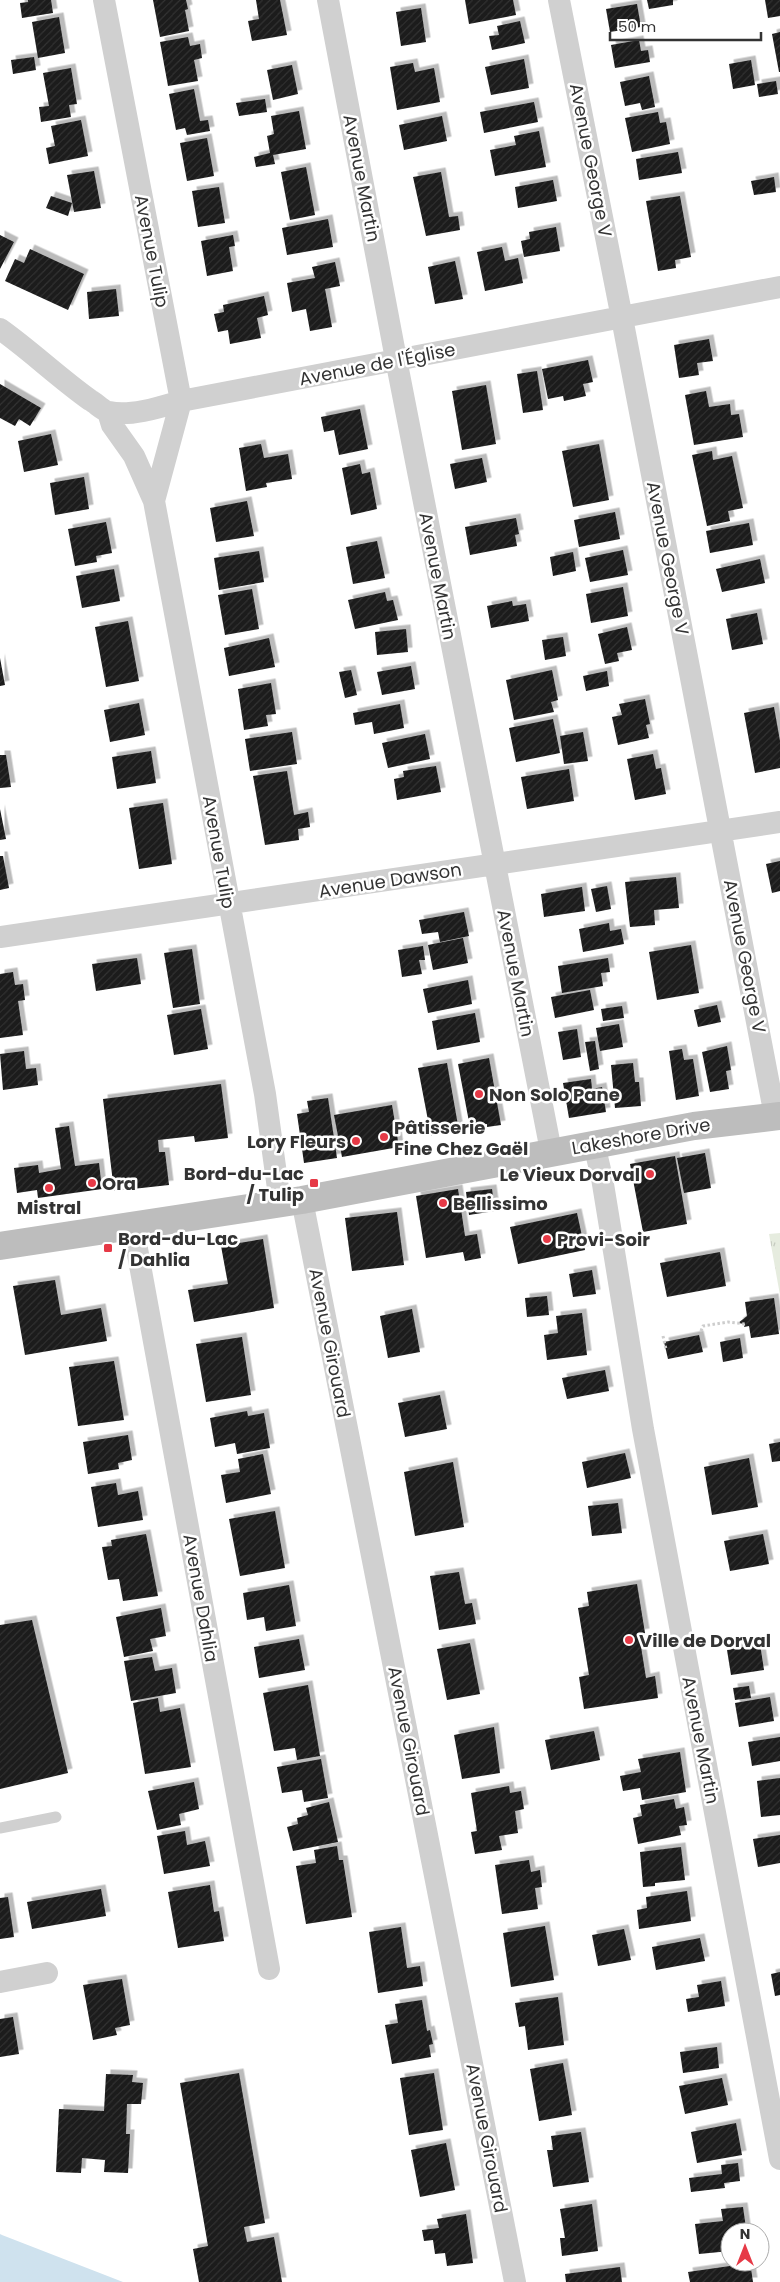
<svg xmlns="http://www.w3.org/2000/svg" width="780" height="2282" viewBox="0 0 780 2282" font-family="Poppins,sans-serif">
<defs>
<pattern id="grass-tufts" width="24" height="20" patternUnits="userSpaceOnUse" patternTransform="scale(1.25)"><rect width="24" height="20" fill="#e6ecdf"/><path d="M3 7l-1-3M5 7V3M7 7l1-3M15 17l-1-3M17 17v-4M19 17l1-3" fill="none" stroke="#c6cbc0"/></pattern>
<pattern id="building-hatch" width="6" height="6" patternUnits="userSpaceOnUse" patternTransform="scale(1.25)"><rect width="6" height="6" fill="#1a1a1a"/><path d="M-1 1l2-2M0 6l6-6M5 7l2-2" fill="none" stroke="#333"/></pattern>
<filter id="shadow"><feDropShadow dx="4.5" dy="-4.5" stdDeviation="0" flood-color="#0004"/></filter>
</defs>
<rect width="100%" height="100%" fill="#fff"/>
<!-- grass -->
<path fill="url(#grass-tufts)" d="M780,1233V1295L769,1234Z"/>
<!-- water -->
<path fill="#cfe2ee" d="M0,2234L2,2235L123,2282H0Z"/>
<!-- building -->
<path fill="url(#building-hatch)" filter="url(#shadow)" d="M28,0H51L53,13L22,18L20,3L28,2Z
M153,0H186L188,9L185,10L189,31L160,37Z
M256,0H280L287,35L252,41L248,21L259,19Z
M465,0H513L516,15L469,24Z
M647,0H673V5L649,9Z
M765,0H780V16L768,18Z
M637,4L641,27L610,32L606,9Z
M421,8L426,42L401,46L396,12Z
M59,17L65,53L38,58L32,22Z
M520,21L525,43L492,50L489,36L499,35L497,26Z
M780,32V72H779L772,34Z
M188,37L190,46L200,44L202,58L194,60L198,81L168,86L160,42Z
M639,40L641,51L648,50L650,62L615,68L611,45Z
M34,57L36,70L13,74L11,60Z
M524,59L529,88L491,95L485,67Z
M751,60L755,85L733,89L729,64Z
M413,63L415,72L434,68L440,102L397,110L390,67Z
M292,65L298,94L273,100L267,70Z
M71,68L77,104L69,105L71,117L41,122L39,107L49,106L43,73Z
M649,76L655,107L642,110L640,103L625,106L620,82Z
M776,81L778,94L759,97L757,84Z
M194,89L200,121L208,120L210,131L187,135L185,128L176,130L169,94Z
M265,99L267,112L239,116L236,103Z
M534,102L538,122L484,133L480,112Z
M299,111L306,149L273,155L275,164L256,167L254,157L270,153L267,136L274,134L271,116Z
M658,112L660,123L666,122L670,144L632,152L625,118Z
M442,116L447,141L404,150L399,125Z
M81,120L88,156L49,164L46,148L55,146L51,126Z
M539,131L546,167L495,176L490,150L516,145L514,136Z
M207,138L214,176L187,181L180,143Z
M678,152L682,173L639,180L636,159Z
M306,167L315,215L290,220L281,172Z
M94,171L101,208L74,212L67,175Z
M441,172L449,217L458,216L460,230L426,236L413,177Z
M774,177L776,192L754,195L751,181Z
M553,180L557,201L518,208L515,187Z
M219,187L225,223L198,227L192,191Z
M51,196L72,203L68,216L46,208Z
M680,196L691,257L675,260L676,268L658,271L646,201Z
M328,219L333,247L287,255L282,228Z
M556,227L560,251L524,257L521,241L530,239L529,232Z
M0,235L14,242L0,269Z
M233,235L235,246L229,247L233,271L207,276L201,241Z
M502,247L505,261L518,258L523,283L485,291L477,252Z
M30,249L84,274L68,310L5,281L15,259L24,263Z
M455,261L463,299L435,304L428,267Z
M335,262L340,286L325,289L332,327L310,331L306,309L292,312L287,283L315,278L312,267Z
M116,289L119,316L89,319L87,292Z
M264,296L268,315L257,318L261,338L230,344L228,330L218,332L214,314L224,312L223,305Z
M709,339L713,361L697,363L699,375L679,378L674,345Z
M588,360L593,382L583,384L586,396L564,401L563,396L548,399L542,369Z
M537,371L543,410L523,413L517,374Z
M0,384L41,408L30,426L19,419L15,426L0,418Z
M486,385L496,444L462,450L452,391Z
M706,391L709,407L730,404L731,415L739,414L743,437L694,445L685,395Z
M360,409L368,449L339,455L334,430L324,432L321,417Z
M51,434L58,465L24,472L18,441Z
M261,444L264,458L288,454L292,479L266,483L267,487L246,491L239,448Z
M599,444L609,500L573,507L562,451Z
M712,451L713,460L732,456L743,508L728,511L730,521L707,526L692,455Z
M482,458L487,482L455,489L450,464Z
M360,464L362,474L370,472L377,509L351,515L342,468Z
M84,477L89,509L55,515L50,483Z
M247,501L254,536L216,542L210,508Z
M615,512L620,539L579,547L574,520Z
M516,518L519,534L515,535L517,546L470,555L465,527Z
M106,522L112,553L96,556L97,562L75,566L68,529Z
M749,523L753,545L710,553L706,531Z
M377,541L385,578L353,584L346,547Z
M623,550L628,575L590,582L585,558Z
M259,551L264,582L219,590L214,558Z
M573,552L576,571L553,576L550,557Z
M760,559L765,583L722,592L716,569Z
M114,569L120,601L82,608L76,576Z
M623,587L628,616L591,623L586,594Z
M252,589L259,629L225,635L218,595Z
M385,592L387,601L393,600L398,620L355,629L348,600Z
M512,601L513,606L526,604L529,621L491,628L487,606Z
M757,613L763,644L732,650L726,619Z
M128,621L139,681L106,687L95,627Z
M627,627L632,650L617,653L619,661L605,664L598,634Z
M406,629L408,652L377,655L375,632Z
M563,637L566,656L545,660L542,640Z
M269,638L275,667L229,676L224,648Z
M0,658L5,685L0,686Z
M411,666L415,689L382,695L377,672Z
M351,670L357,695L345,698L339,672Z
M552,670L558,700L551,702L554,712L514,720L506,680Z
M607,671L609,686L586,691L583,676Z
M271,683L276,714L266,715L268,726L244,730L238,689Z
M645,699L650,724L646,725L649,738L618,745L612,717L622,715L619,704Z
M139,703L145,735L110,742L104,710Z
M400,704L404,728L374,734L372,722L355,725L353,713Z
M774,707L780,741V768L755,773L744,713Z
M553,719L560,753L516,762L509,728Z
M292,732L297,764L250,771L245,739Z
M583,732L588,761L564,764L560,736Z
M425,734L430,759L388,768L382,743Z
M151,751L156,783L117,789L112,757Z
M653,754L656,769L661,768L666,794L635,800L627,759Z
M0,755H6L11,787L0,788Z
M436,766L441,792L397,800L394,779L404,777L403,771Z
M569,769L574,801L527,809L521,777Z
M287,771L294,815L308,812L310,827L298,829L299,840L265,845L253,776Z
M163,803L172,864L139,869L129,808Z
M0,809L6,839L0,840Z
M0,856H3L9,888L0,890Z
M780,861V891L772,893L766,864Z
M676,877L679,908L654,910L655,925L630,927L625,882Z
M607,886L611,909L596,912L591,889Z
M582,887L585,911L544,917L541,894Z
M464,912L469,936L440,942L438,932L422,934L419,920Z
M609,923L610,931L621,929L624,944L583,952L579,929Z
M463,938L468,963L433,970L428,945Z
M691,945L699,993L657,1000L649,952Z
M423,946L425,960H419L422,974L402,977L398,950Z
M192,949L200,1004L173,1008L164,953Z
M137,958L141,984L96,991L92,964Z
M608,958L610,972L601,973L603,986L562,993L558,966Z
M13,972L15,985L23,984L25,1000L18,1001L23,1035L0,1038V974Z
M468,980L472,1004L428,1013L423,989Z
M590,990L594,1010L555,1018L551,997Z
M717,1005L721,1022L698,1027L694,1010Z
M622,1006L624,1018L603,1021L601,1009Z
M201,1009L208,1049L174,1055L167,1015Z
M475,1013L480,1042L437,1050L432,1021Z
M619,1024L623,1047L600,1051L596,1028Z
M577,1029L581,1057L563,1060L558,1032Z
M595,1041L599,1069L590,1071L585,1042Z
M727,1046L731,1070L726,1071L729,1089L710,1092L702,1052Z
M682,1049L684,1060L693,1059L699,1096L676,1100L669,1051Z
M24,1051L26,1069L36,1068L38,1085L3,1090L0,1054Z
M489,1058L501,1125L487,1127V1124L470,1127L458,1064Z
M447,1063L459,1131L431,1136L418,1068Z
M633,1063L635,1082H639L641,1106L615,1108L611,1065Z
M591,1079L592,1089L602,1087L606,1112L569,1118L563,1083Z
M221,1084L228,1138L195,1142L194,1136L158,1140L159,1152H165L169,1185L114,1191L103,1099Z
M328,1098L337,1158L304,1163L297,1114L309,1112L307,1101Z
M392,1105L399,1147L342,1157L334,1115Z
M69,1126L75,1166L99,1163L102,1189L38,1198L37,1190L17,1193L14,1168L38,1165L39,1173L61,1169L55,1128Z
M705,1153L711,1188L684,1193L677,1158Z
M675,1156L687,1224L643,1232L630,1164Z
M458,1189L465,1236L477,1234L481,1258L465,1261L463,1252L426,1258L416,1196Z
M492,1189L495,1211L469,1215L466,1192Z
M397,1212L404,1265L352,1271L345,1218Z
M577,1213L585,1250L518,1264L510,1227Z
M263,1239L274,1308L194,1322L188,1290L228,1284L221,1246Z
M720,1252L726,1286L667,1297L660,1263Z
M592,1270L596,1294L573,1297L569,1274Z
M55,1280L61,1315L101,1308L107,1341L25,1355L13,1286Z
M547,1296L549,1315L527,1317L525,1298Z
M774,1298L779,1334L751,1338L749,1326L744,1327L745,1324L738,1323L747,1316L745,1302Z
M412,1309L420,1352L388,1358L380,1316Z
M582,1313L587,1355L547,1360L544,1335L558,1333L556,1316Z
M699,1335L703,1352L668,1359L664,1342Z
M242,1337L251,1395L206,1402L196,1344Z
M740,1338L743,1358L723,1362L720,1342Z
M114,1361L124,1420L78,1426L69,1367Z
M605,1370L609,1391L567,1399L562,1378Z
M440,1395L447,1429L405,1437L398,1403Z
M247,1411L248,1416L264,1413L270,1448L237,1454L235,1443L215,1447L210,1418Z
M128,1435L132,1460L118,1463L119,1469L88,1474L83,1442Z
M780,1442V1461L772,1462L769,1444Z
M625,1453L631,1478L587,1488L582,1462Z
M263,1454L271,1494L226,1503L221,1475L240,1472L238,1459Z
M749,1458L758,1507L712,1515L704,1467Z
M453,1462L464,1527L415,1536L404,1472Z
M116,1483L118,1495L138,1491L143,1520L98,1527L91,1487Z
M618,1503L622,1533L592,1536L588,1506Z
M275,1511L285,1568L240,1576L229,1519Z
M146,1534L158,1596L123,1601L119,1579L108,1580L102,1547L112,1546L111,1540Z
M763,1534L769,1564L730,1571L724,1541Z
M459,1572L465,1604L472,1603L476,1624L439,1630L430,1576Z
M637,1584L645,1633L639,1634L646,1678L655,1676L658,1698L584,1709L579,1677L589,1675L578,1608L589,1606L587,1592Z
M289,1585L296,1626L266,1631L264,1617L247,1620L243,1593Z
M161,1608L166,1636L150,1639L153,1651L124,1657L116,1617Z
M32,1620L68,1773L0,1789V1625Z
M299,1639L305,1670L259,1678L254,1647Z
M470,1643L480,1694L447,1700L437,1649Z
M760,1644L764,1670L731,1675L727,1650Z
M152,1657L155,1671L172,1668L176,1693L131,1701L124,1661Z
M308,1685L320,1756L297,1760L295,1748L274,1751L263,1693Z
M749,1686L751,1698L735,1700L733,1688Z
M770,1697L774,1721L739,1727L735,1703Z
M158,1698L160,1712L180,1708L191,1767L145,1774L133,1703Z
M494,1727L500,1773L462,1779L454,1735Z
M594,1731L600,1760L551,1770L545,1740Z
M780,1737V1761L752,1766L748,1742Z
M680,1752L686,1792L642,1800L640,1788L623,1791L620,1776L641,1772L638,1759Z
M321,1759L328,1798L304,1802L302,1790L282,1793L277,1767Z
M780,1778V1815L761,1817L757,1781Z
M194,1782L199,1809L179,1814L181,1825L157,1830L148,1791Z
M509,1786L510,1793L521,1791L524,1809L515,1811L518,1833L499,1836L502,1850L475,1854L471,1832L477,1831L471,1793Z
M674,1799L676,1809L684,1807L687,1825L679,1826L681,1835L638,1844L633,1818L642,1816L640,1805Z
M329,1802L338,1842L293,1851L287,1827L298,1824L297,1818L308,1815L306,1808Z
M185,1831L187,1845L205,1841L210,1866L164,1874L157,1836Z
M780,1835V1863L758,1867L753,1839Z
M337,1846L339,1860H343L352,1917L306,1924L296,1866L316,1863L314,1850Z
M681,1847L685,1880L655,1883V1886L643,1887L640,1852Z
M529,1860L531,1872L540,1870L542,1887L535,1888L538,1909L502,1914L495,1865Z
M210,1885L214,1912L219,1911L224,1941L178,1948L168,1892Z
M101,1889L106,1916L32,1929L27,1902Z
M687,1891L691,1921L639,1929L637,1910L647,1908L646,1897Z
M8,1897L14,1937L0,1939V1898Z
M545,1926L554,1980L511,1987L503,1933Z
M401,1927L407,1968L420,1966L423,1986L378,1993L369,1932Z
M624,1929L631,1960L598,1966L592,1935Z
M700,1938L705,1961L656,1970L652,1947Z
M780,1972V1995L775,1996L771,1974Z
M122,1979L130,2025L115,2028L117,2035L93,2040L83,1985Z
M721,1981L725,2006L688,2012L686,1999L699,1997L697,1985Z
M558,1997L564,2045L528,2050L525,2026L519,2027L515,2003Z
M422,2000L427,2031L430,2030L433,2044L429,2045L431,2057L392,2064L385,2025L398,2023L395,2004Z
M13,2017L19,2054L0,2057V2019Z
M717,2047L719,2068L683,2073L680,2052Z
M563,2063L572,2115L539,2121L530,2069Z
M239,2073L265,2223L244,2227L247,2242L274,2237L282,2282H199L193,2249L208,2246L180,2083Z
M434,2073L443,2130L409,2135L400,2078Z
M106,2074L133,2075L132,2082L143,2083L141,2104H127L126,2134H130L128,2173L104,2172L105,2160L82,2158L81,2173L56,2172L59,2109L104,2111Z
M722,2078L728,2105L685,2114L679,2086Z
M736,2123L742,2155L697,2163L691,2132Z
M581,2132L589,2182L553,2187L547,2150H553L551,2136Z
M446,2143L455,2190L420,2197L411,2150Z
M738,2163L740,2181L724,2183L725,2188L691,2192L689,2178L722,2174L721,2165Z
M592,2204L598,2251L562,2256L560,2238H565L560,2209Z
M743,2207L746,2228L730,2232V2251L699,2254L695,2224L723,2221L721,2209Z
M466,2214L473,2263L447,2266L445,2253L435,2254L433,2240L424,2241L422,2230L439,2228L437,2219Z
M736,2262H750L753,2282H690L688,2272L737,2265Z
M620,2267L622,2282H566L565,2274Z"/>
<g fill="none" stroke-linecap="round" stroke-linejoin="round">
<!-- path -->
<path stroke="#cdcdcd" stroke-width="3" stroke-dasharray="2.5 2.5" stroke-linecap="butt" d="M701,1331L703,1326L728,1322L745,1324
M663,1336L666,1349"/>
<!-- lane -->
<path stroke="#d0d0d0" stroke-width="11" d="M0,1828L56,1817"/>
<!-- street -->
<path stroke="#d0d0d0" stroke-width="22" d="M104,0L181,401L154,501
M328,0L396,359L551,1151
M559,0L622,318L775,1116
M0,329C31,351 59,378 90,400C96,403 103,411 109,412C130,417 161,407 181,401L780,287
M108,412L112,425L134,456L154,501L265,1094L280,1203
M0,937L780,822
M594,1144L602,1178L643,1429L780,2159
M302,1200L515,2282
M133,1227L269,1969
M0,1982L47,1973"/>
<!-- secondary -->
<path stroke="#bdbdbd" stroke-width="28" d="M0,1246L302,1200L694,1126L780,1116"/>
</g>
<!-- markers -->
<g fill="#e63946" stroke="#fff" stroke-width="2">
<circle cx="479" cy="1094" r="5"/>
<circle cx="384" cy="1137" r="5"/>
<circle cx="356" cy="1141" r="5"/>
<circle cx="650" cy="1174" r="5"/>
<circle cx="92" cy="1183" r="5"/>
<rect x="309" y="1178" width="10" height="10" rx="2.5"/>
<circle cx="49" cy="1188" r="5"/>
<circle cx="443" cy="1203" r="5"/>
<circle cx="547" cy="1239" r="5"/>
<rect x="103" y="1243" width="10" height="10" rx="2.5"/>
<circle cx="629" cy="1640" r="5"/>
</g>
<g text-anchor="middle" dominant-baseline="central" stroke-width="5" stroke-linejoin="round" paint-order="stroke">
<!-- street labels -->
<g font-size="18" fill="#333" stroke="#fff">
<text transform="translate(591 160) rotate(79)">Avenue George V</text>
<text transform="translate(362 178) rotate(79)">Avenue Martin</text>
<text transform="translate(152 251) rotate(79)">Avenue Tulip</text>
<text transform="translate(377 364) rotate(-11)">Avenue de l'Église</text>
<text transform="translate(668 558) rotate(79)">Avenue George V</text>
<text transform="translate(438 576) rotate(79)">Avenue Martin</text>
<text transform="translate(219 852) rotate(80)">Avenue Tulip</text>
<text transform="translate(390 880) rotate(-9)">Avenue Dawson</text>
<text transform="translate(745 956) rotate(79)">Avenue George V</text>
<text transform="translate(516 973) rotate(79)">Avenue Martin</text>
<text transform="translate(641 1136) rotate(-10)">Lakeshore Drive</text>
<text transform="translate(330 1343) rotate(79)">Avenue Girouard</text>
<text transform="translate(201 1598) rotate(80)">Avenue Dahlia</text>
<text transform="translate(701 1740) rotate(79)">Avenue Martin</text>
<text transform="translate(409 1741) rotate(79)">Avenue Girouard</text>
<text transform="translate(487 2138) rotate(79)">Avenue Girouard</text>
</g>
<!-- poi labels -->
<g font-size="18" font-weight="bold" fill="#333" stroke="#fff" text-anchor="start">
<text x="489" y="1094">Non Solo Pane</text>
<text x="394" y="1127">Pâtisserie<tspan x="394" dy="21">Fine Chez Gaël</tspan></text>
<text x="346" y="1141" text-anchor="end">Lory Fleurs</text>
<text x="304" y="1173" text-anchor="end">Bord-du-Lac<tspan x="304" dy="21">/ Tulip</tspan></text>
<text x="640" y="1174" text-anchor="end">Le Vieux Dorval</text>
<text x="102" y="1183">Ora</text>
<text x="453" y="1203">Bellissimo</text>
<text x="49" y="1207" text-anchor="middle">Mistral</text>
<text x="118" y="1238">Bord-du-Lac<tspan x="118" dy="21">/ Dahlia</tspan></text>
<text x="557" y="1239">Provi-Soir</text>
<text x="639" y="1640">Ville de Dorval</text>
</g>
</g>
<!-- north arrow -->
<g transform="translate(745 2247)"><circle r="24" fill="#ffffff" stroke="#adadad"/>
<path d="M0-4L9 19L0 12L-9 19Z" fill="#e63946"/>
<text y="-8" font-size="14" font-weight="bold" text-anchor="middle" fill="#333333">N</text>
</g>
<!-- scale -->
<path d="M610 32v8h151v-8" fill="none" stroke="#333333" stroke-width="2.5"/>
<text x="618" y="32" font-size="15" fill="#333333" stroke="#ffffff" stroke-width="4" paint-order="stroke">50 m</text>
</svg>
